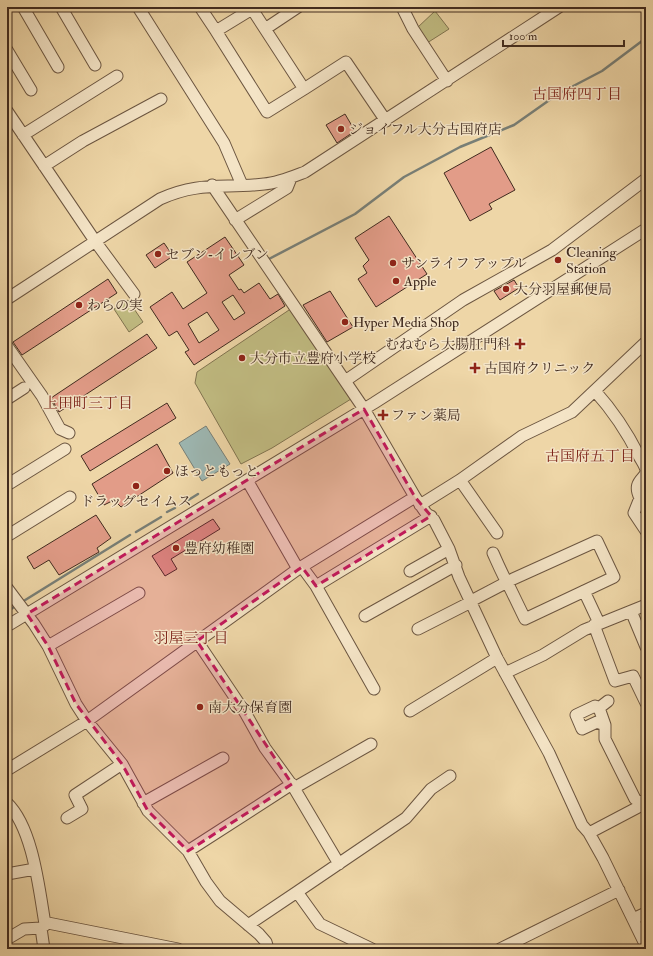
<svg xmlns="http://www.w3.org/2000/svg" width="653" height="956" viewBox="0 0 653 956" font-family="'IM FELL Double Pica','Noto Serif JP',serif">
<rect width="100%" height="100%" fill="#eed6a7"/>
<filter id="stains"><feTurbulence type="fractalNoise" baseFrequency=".005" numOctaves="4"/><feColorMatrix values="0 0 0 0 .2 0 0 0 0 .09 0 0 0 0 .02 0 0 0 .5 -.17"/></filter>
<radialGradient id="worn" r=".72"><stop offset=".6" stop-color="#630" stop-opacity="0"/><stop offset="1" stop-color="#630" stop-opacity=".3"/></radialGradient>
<!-- green -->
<path fill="#c1bc82" stroke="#817450" d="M435,11L449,29L427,43L417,28Z
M128,300L143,322L129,332L114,309Z
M292,308L351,399L272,448L241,464L195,383L197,372Z"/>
<!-- water -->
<path fill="#9db7b2" stroke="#787f77" d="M206,426L230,464L202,481L179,443Z"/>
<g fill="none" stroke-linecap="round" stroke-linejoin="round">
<!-- stream -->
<path stroke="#787f77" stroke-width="2.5" d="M267,260L355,214L404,177L460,147L514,125L558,94L602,71L646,38
M182,504L198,494
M167,512L175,508
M136,532L161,517
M22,602L130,535
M7,612L14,607"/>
</g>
<!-- building -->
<path fill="#e29c88" stroke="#412b1f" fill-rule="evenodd" d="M345,114L355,131L337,143L326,125Z
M491,147L515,190L489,204L492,209L470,221L444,173Z
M389,216L427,274L376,307L358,279L367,273L363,266L369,260L355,238Z
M225,237L244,265L229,275L239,290L241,289L244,293L259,283L270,299L278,294L285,306L194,365L185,352L189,350L177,331L169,336L150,307L172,292L183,309L207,293L187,262ZM233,295L245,313L234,320L222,302ZM207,312L219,330L199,343L188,324Z
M164,243L173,256L155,268L146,255Z
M108,279L117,293L22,355L13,342Z
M514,280L519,288L500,300L494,291Z
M330,291L353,327L327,342L303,305Z
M147,334L157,348L59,412L51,398Z
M167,403L176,418L90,471L81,456Z
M157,444L173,473L121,507L114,500L104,505L92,484Z
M96,515L111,538L97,548L99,552L59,575L49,560L34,569L27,557Z
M213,519L220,529L171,559L177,569L165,576L152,556Z"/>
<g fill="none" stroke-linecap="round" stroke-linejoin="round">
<!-- minor casing -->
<g stroke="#6c5641" stroke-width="13">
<path id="minor" d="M23,7L58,67
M61,7L95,65
M138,7L224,143L242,185
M200,7L216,31L252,9L304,89L346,62L386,121
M402,7L413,29L447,81
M265,29L298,7
M216,31L267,112L304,89
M7,50L31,90
M7,111L95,241L134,294
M23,135L117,76
M44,166L83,141L161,99
M212,185L364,409L415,497L426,513L434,520L449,549L459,577L497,658L549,753L582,825L589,833L603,858L646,946
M235,220L287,188L291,178
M7,299L160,199C200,181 223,189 264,184C278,183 292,177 305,172L559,7
M7,346L42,396L60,429L69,433
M345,381L463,300L552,250L646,179
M595,391C613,411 627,432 639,456C641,460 645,465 646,470C647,479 631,480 640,498L634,513L646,531
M7,399L24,388
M247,480L298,569
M460,480L497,533
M7,485L65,449
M420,505L460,480L522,436L572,412L646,342
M7,536L70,497
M302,567L316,586L374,689
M410,571L449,549
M316,586L431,516
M7,588L34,624L48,646L76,704L87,721L122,764L148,811L188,851L206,882L220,901L259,934L266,942L268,949
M584,591L599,623
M471,601L513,579L597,541L614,577L525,619L509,586C503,576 498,564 493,553
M631,611L646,647
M365,616L456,565
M594,625L615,681L633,676L646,703
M7,626L374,403L646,229
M418,629L471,602
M197,641L246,714L265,748L294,788L339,864
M48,646L139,593
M505,673L543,655L584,630L646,605
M599,708L608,701
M410,711L497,658
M605,725L597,722L582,729L576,715L595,706L599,708L605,725V739L635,799L644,804
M7,770L87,721L298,569L415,497
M294,788L371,744
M7,803C33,828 39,889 45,924
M143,803L223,758
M67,818L82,809L75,795L122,764
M589,833L646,803
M188,851L292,784
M7,874L35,869
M297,892L406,818L431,789L450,776
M633,919L646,913
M248,925L297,892L320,924L372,949
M7,939L24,929L41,928
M44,949L41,928L48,923L178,949
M500,949L619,890"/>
</g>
<!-- minor -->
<use href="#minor" stroke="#f4e4c6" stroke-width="11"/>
</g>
<!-- marked area -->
<path fill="#c2185b" fill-opacity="0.2" stroke="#c2185b" stroke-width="3" stroke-dasharray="8 5" stroke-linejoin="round" d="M364,409L415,497L431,516L316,586L302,567L197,641L292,784L188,851L148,811L122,764L76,704L48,646L27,614Z"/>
<!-- markers -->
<g fill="#8f2418" stroke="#f4e4c6" stroke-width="1.5">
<circle cx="341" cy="129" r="4"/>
<circle cx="158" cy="254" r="4"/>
<circle cx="558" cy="260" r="4"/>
<circle cx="393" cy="263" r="4"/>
<circle cx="396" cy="281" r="4"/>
<circle cx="506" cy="289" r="4"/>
<circle cx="79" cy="305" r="4"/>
<circle cx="345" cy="322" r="4"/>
<path d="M518 338h4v4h4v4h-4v4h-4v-4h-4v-4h4z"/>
<circle cx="242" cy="358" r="4"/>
<path d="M473 362h4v4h4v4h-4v4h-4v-4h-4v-4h4z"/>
<path d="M381 409h4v4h4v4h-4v4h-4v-4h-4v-4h4z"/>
<circle cx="167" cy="471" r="4"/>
<circle cx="136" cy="486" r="4"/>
<circle cx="176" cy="548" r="4"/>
<circle cx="200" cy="707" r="4"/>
</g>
<g text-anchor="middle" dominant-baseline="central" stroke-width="3" stroke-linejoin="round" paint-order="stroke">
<!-- poi labels -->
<g font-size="14" fill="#412b1f" stroke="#f4e4c6" text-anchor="start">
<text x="349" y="129">ジョイフル大分古国府店</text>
<text x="566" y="252">Cleaning<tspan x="566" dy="16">Station</tspan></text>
<text x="166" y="254">セブン-イレブン</text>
<text x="401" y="263">サンライフ アップル</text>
<text x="404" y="281">Apple</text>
<text x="514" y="289">大分羽屋郵便局</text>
<text x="87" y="305">わらの実</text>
<text x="353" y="322">Hyper Media Shop</text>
<text x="511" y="344" text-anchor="end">むねむら大腸肛門科</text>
<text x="250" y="358">大分市立豊府小学校</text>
<text x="484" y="368">古国府クリニック</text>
<text x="391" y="415">ファン薬局</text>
<text x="175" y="471">ほっともっと</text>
<text x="136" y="501" text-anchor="middle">ドラッグセイムス</text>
<text x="184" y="548">豊府幼稚園</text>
<text x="208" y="707">南大分保育園</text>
</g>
<!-- neighbourhood labels -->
<g font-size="15" fill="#7a1f14" stroke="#f4e4c6">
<text x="577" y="94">古国府四丁目</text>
<text x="88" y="403">上田町三丁目</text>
<text x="590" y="456">古国府五丁目</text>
<text x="191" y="638">羽屋三丁目</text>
</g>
</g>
<!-- margin -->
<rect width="653" height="956" fill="none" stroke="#eed6a7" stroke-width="24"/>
<rect x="8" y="8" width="637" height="940" fill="none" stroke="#412b1f" stroke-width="2"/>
<rect x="12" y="12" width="629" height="932" fill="none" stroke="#412b1f"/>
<!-- scale -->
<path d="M503 40v6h121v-6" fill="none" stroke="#412b1f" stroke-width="2"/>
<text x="509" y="40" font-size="12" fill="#412b1f" stroke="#f4e4c6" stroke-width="3" paint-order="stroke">100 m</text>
<rect width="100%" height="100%" filter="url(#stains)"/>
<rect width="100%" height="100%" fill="url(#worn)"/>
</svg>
